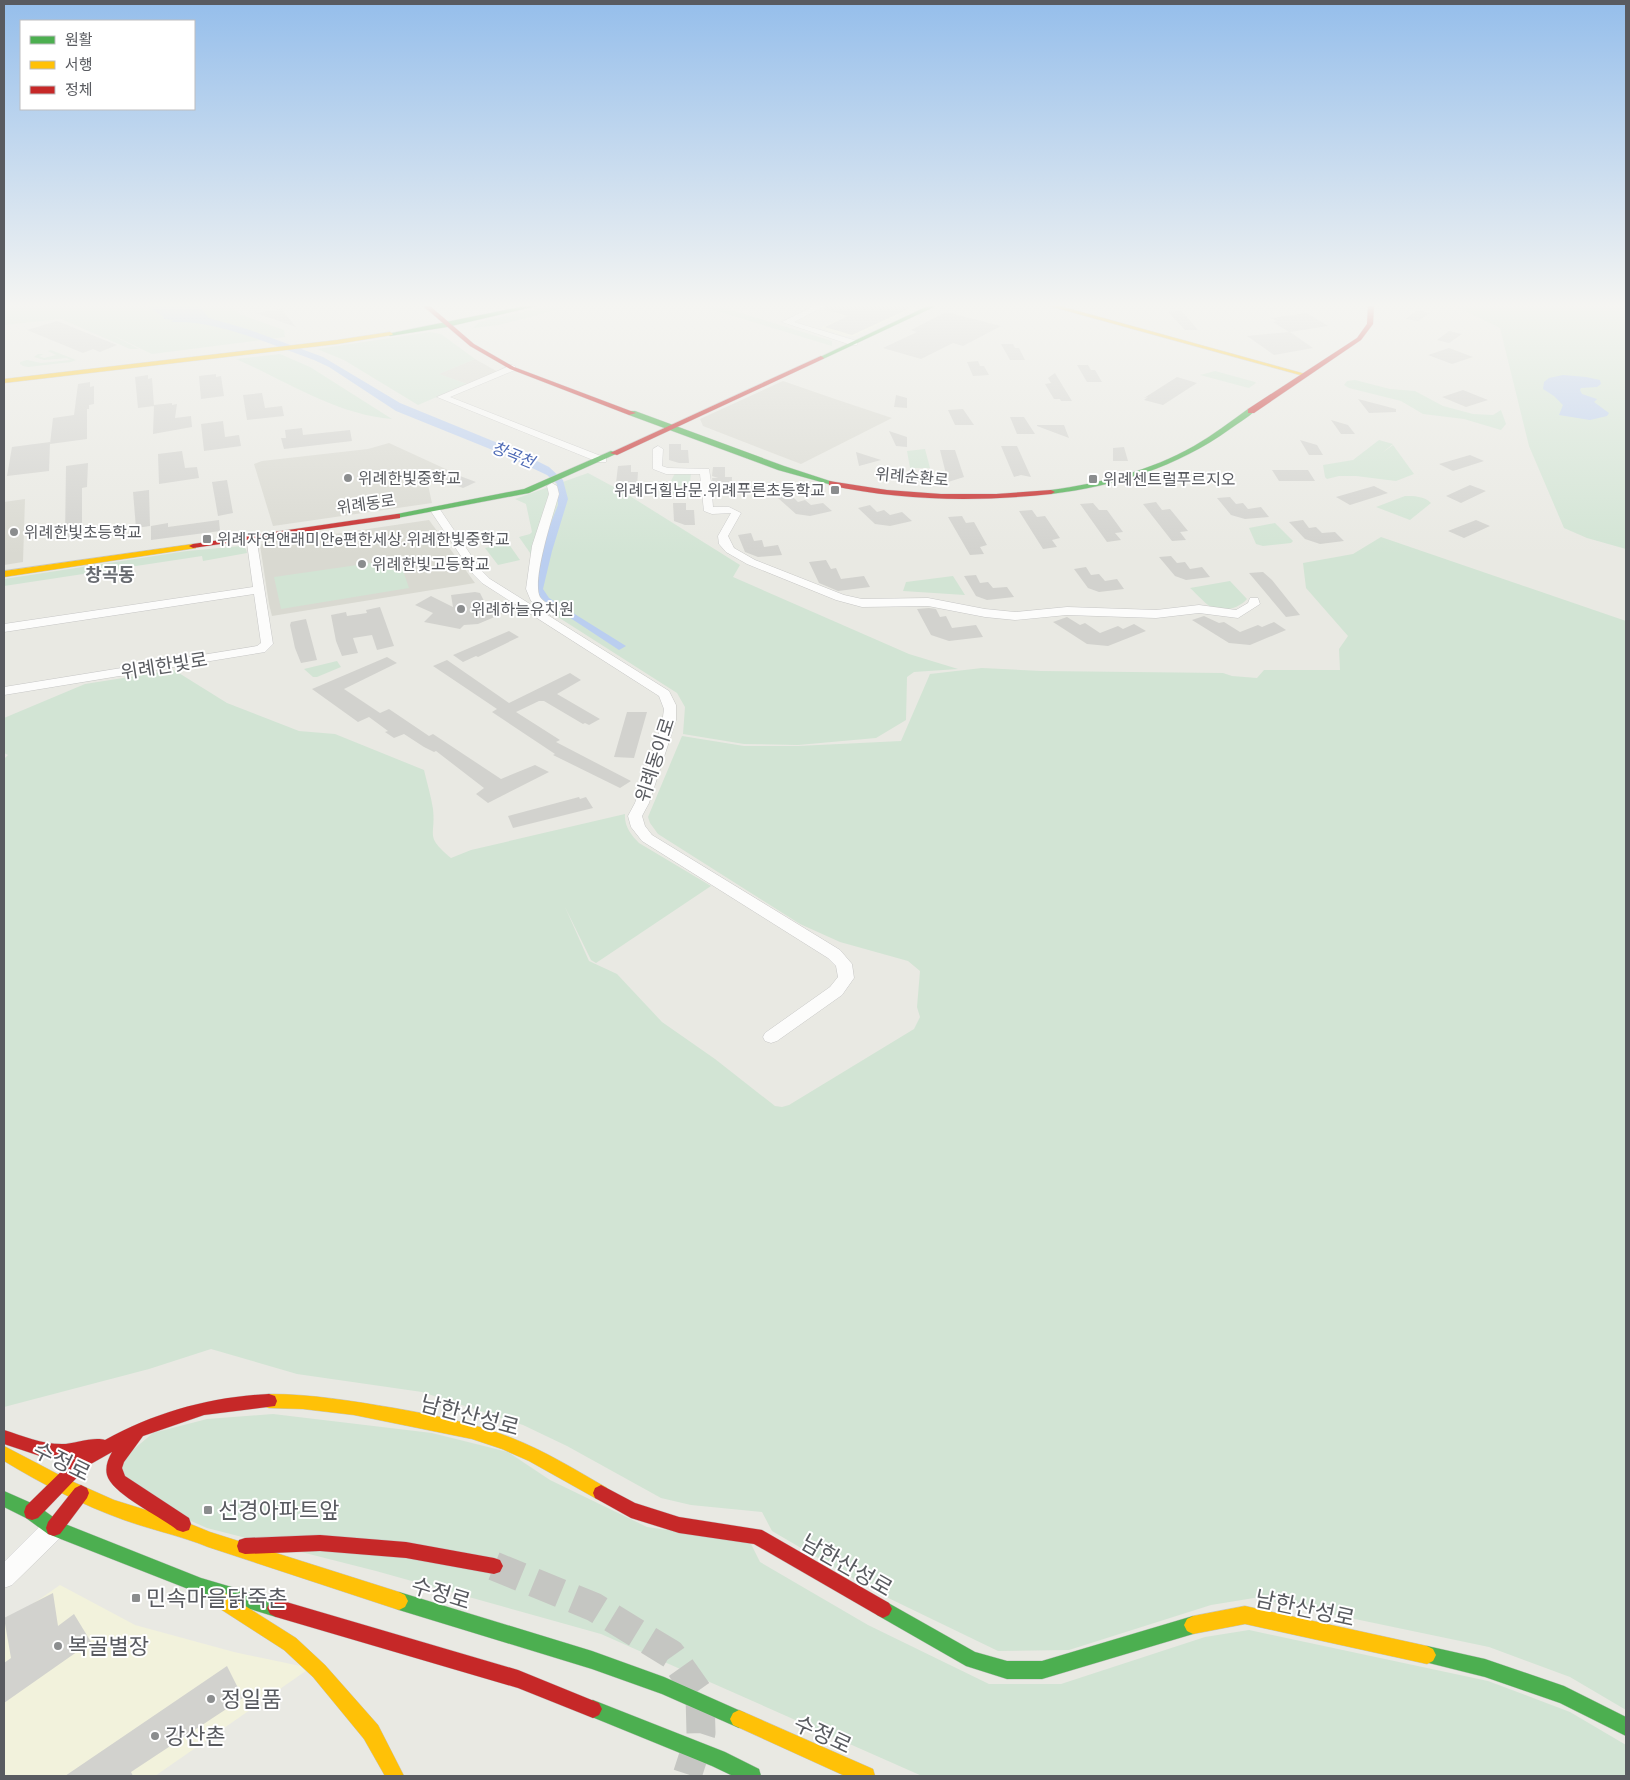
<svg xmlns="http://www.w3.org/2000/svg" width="1630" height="1780" viewBox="0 0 1630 1780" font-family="Jost,'Noto Sans KR',sans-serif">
<rect width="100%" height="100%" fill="#e9e9e3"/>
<!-- commercial -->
<path fill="#f2f2dc" d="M829,306H919L855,336H844L820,328L845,317L822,309Z
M60,1585L135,1625L234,1652L310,1668L155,1776H4V1624Z"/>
<!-- education -->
<path fill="#d9d9d1" d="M475,359L498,372L467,384L438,374Z
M783,381L835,399L892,418L801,464L703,426L700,419Z
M389,443L450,471L428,485L432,503L273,526L254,464L262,461L368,449Z
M25,499L23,562L4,565V502Z
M429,520L475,583L272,616L269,604L260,545L270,541L287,538H307Z"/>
<!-- green -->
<path fill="#d2e4d4" d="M4,306H232L239,314L284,330L285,337L152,354L106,332L139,349H130L61,319L4,325Z
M549,306H571L499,325L473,328L479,322Z
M701,306H718L832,341V346Z
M1455,306H1626V549L1587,538L1564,528L1529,446L1500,328Z
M430,332L441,334L475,359L439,374L467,384L418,405L344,360L317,349Z
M51,350L76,360L71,362L28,367L23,366L20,364V362L27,360L41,363L70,360L67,358L44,360L34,357L38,354H44L39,356L44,358L56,355L48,351Z
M280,354L310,367L392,419C337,415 286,381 236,359Z
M1215,371L1255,382L1256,383L1249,388L1245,387L1200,375Z
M1355,380L1390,389L1415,391L1443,406L1473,414L1493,415L1501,410L1506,424L1501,430L1464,419L1423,414L1401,401L1349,388L1344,385L1347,381Z
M1379,440L1393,444L1382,453L1393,445L1414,474L1396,481L1356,476H1339L1327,479L1325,477L1323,465L1353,460Z
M925,449L930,468H910L907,451Z
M588,473L625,493L740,565L733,577L909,654L958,669L914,672L907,677L906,720L876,738L798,745L744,744L683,734L685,707L677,693L536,603L535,560L519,537L530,534L532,532L526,504L515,499Z
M675,473H691L689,493H665Z
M1405,496C1413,496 1425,496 1431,503L1410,520L1376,507Z
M1275,523L1293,541L1291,543L1263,546L1256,544L1249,528Z
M1381,537L1626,621V1710L1570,1677L1489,1647L1254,1598L1211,1605L1069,1650L998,1651L878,1593L772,1531L762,1512L691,1505L661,1498L567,1446L523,1425L422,1392L297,1374L211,1349L149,1369L4,1407V759L8,755L4,753V718L85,684L174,670L227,703L299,731L335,734L424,770C427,783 431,796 433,809C436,837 424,835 451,858L471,850L625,814C624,826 631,835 639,843L711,886L596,963L591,960L565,907L589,961L617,974L662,1022L715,1059L775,1106L782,1107L789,1105L914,1029L920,1017L917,1007L920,971L908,961L840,942L800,924L658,834L650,823L648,817L682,736L744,746H798L901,741L930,674L982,668L1041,671L1223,673L1232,676L1257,678L1264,670H1340L1339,649L1348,636L1306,588L1303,563L1353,554Z
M508,543L520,560L498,565L485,548Z
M241,546L246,549L247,553L203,561L202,556L4,586V579L187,551Z
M399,559L409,588L281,609L274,577Z
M953,576L965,595L903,591L906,582Z
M1230,581L1247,599C1240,608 1222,613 1211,607C1203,602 1196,593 1190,588Z
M337,661L341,667L317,677H313L304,669Z
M273,1414L432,1433L508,1452L550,1480L647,1527L750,1542L760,1562L868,1625L989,1684H1061L1205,1637L1249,1630L1488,1681L1570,1712L1626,1745V1776H922L601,1634L376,1571L207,1528L125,1492L116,1464L153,1433L207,1419Z"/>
<!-- water -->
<path fill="#bacef0" d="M147,306H199L209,318L247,329L323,357L400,403L515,450L549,467L563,480L568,499L552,551L543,589L549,598L626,646L619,650L540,598L536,589L542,545L558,505L557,484L547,475L500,453L396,411L329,367L314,360C268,344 219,320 171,322L174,320L163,319L164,317Z
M1563,375L1586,377L1600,380L1601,384L1597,387L1581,388L1580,390L1582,394L1597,399L1594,402L1609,413L1607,416L1590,420L1559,415L1563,405L1554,396L1543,389L1544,382L1549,378Z"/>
<!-- building -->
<path fill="#d2d2ce" d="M827,306H915L852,335L825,327L848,316L823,309Z
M281,309L296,327L256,313Z
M1417,310L1429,313L1419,321L1406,319Z
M1182,311L1198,330H1185L1168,312Z
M946,312L1001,326L963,346L953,343L921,359L883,348L917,332L911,330Z
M1307,313L1328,326L1290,332L1313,348L1274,355L1247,336L1289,332L1273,322L1277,321L1271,318Z
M57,321L117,345L100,352L93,349L83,353L27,330Z
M1449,331L1462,334L1449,343L1437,340Z
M1001,344H1013L1015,348H1019L1025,360H1010Z
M1449,348L1473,357L1452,364L1428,355Z
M978,361L980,366H984L989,375L973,376L967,362Z
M1077,365H1088L1091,370H1095L1102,382H1087Z
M1055,373L1064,388L1072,401H1061L1060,399H1054L1045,384L1051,383L1048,378Z
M216,374V377L221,376L224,396L201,399L199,376Z
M148,375V379L152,378L154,406L138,408L135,377Z
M1177,377L1197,383L1163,405L1144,400L1148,397L1144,398Z
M90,382V387L94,386V404L89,405V409H87V439L50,444L53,418L74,415L78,384Z
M1463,390L1488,400L1466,407L1442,397Z
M262,393L265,408L282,406L284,416L247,420L243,395Z
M896,395L907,398V408L894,407Z
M1358,399L1396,409V412L1369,413Z
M172,403V405L177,404L175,418L191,416L192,427L153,434L154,405Z
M963,409L974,425H955L948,410Z
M1010,417H1024L1035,434H1017Z
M1331,420L1348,425L1355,434H1341Z
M223,421L225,437L239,435L241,446L204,451L201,424Z
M1037,425H1064L1069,438L1037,426Z
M302,428L303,435L350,430L352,441L284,449L281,438H286L285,430Z
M889,431L907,437V447L896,446Z
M1300,440L1317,445L1323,455H1309Z
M50,442L49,471L7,476L12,447Z
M669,444H681V450H688L689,463H679L669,460Z
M1001,446H1017L1031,477L1021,475L1014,477Z
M1124,447L1128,461H1113V448Z
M940,450H955L964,477L948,482Z
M182,451L185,468L197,467L199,478L159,484L158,454Z
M856,452L881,460L859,466Z
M1470,455L1484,461L1453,471L1439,464Z
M88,463L87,487L82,488V536L65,539L66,466Z
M631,465V472H638L637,486L626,487L616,483L618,466Z
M713,467H725V477H732V487H720L713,484L712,478H718L712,476Z
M1272,470H1308L1315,481H1279Z
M452,473L476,482L463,488L439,479Z
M227,480L233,513L218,516L212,482Z
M1470,485L1486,491L1461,503L1446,496Z
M1374,486L1388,493L1350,505L1336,497Z
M149,490L150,526L136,528L133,492Z
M791,495L798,502L805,500L811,505L823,503L832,511L810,516L796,514L778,498Z
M1230,497L1236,504L1243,503L1248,509L1261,507L1269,517L1245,519L1231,515L1217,498Z
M1156,502L1162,510L1170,509L1188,531L1180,532L1186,540L1172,541L1143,504Z
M673,503H686V510H694L695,525H685L674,521Z
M1093,503L1099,510H1107L1123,532L1115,533L1121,540L1107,542L1080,504Z
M870,505L877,512L884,510L890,515L902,512L912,521L890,526L875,524L858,508Z
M1032,510L1037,517L1045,516L1060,538L1052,540L1057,547L1043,549L1019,511Z
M962,516L966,523L974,522L987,545L980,547L984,554L970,555L948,517Z
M219,520L220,531L151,540V526L168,523V527Z
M1303,520L1309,528L1316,527L1322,533L1335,532L1344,541L1320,544L1305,539L1289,522Z
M1476,520L1490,526L1464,538L1448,531Z
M751,533L754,541L762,540L764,547L778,545L782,555L758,557L745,552L738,535Z
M1171,556L1177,563L1185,562L1190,569L1202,567L1210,577L1186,580L1175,576L1159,557Z
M826,560L831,569L836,568L841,579L864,576L870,587L838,591L819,583L809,562Z
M1086,567L1091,575L1099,574L1105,581L1117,579L1124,589L1099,592L1088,588L1074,569Z
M1263,572L1272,580L1300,615L1286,617L1249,573Z
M976,575L980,583L988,582L993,588L1007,587L1014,597L987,600L976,596L964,576Z
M475,592L480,593L485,603L504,613L478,624L464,625L460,629L424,622L433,613L415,605L431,596L453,607L451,595Z
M380,607L394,646L377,650L372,635L353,638L358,653L342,656L336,641L331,615L346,612L347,616L367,613L366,610Z
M929,608L936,609L940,617L946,616L952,628L976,625L983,637L949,641L931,635L917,609Z
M1204,616L1219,623L1224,622L1240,632L1258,625L1262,627L1274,622L1286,630L1250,645L1229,643L1192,620Z
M1067,617L1080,625L1085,623L1100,633L1118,626L1123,629L1134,624L1146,631L1108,646L1087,644L1053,622Z
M306,619L317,660L301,663L295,648L290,625L291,622Z
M509,631L519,637L478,657L476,656L463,662L453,655Z
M387,657L397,663L344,689L380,713L389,709L429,736L433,734L501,779L535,765L549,772L488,803L476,794L484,788L436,751L434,752L424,747L404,734L394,738L385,732L388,731L369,717L358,722L312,689Z
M447,660L509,703L570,673L581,680L557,694L600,719L589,725L585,723L583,724L544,701H539L516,712L560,740L556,742L631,781L620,788L553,755L555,754L492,712L497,709L433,666Z
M627,712H647L634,758L614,757Z
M579,797L580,799L586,797L593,808L513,828L508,816Z
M53,1593L58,1626L74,1614L91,1642L4,1703V1663L11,1658L4,1618Z
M227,1666L243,1698L131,1772L133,1776H65Z"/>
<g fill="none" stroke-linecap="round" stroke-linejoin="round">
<!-- secondary-tunnel -->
<path stroke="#c5c6c2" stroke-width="29" stroke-dasharray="29 14" stroke-linecap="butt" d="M494,1566L594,1607L671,1654L700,1695L701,1733L687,1776"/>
<!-- street casing -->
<g stroke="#c7c7c6" stroke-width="1">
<path id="street" d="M814,306H825L794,322L857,341V345H851L782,322Z
M512,365L515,366V370L450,397L606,458V462H598L437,397Z
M658,446L663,449L662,466L668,468L709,469L712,489L773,488L774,490L773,492L769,493L712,495L713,507H729L741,513L728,536L734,548L755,560L844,595L862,599L928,598L985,609L1015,612L1067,607L1156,610L1199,605L1236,610L1248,603L1250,598H1258L1260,604L1238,618L1199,613L1156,618L1067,615L1015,620L985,617L928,606L862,607L836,600L747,564L726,552L719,544L718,536L731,513L712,514L704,511L700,474H666L653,469V449Z
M552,483L557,486L559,494C554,512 531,581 540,597C544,603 553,606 558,612L552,616L531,601L526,589L532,546L549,494L547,486Z
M435,507L439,508L481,570L490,579L669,691L676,705V720L649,803L642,816L645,826L652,835L840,950L852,964L854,978L842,995L777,1041L771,1043L765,1041L763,1037L765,1033L830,987L838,977L836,966L828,958L642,841L631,827L628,816L635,803L662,724L664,709L659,696L482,583L473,574L430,510Z
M251,533L256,536L273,644L265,652L4,695V687L257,646L261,643L254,594L4,632V624L253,587L246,536Z
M54,1517L62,1520L65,1528L62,1536L12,1585L4,1588V1562L46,1520Z"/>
</g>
<!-- fast casing -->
<g stroke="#c6c6c5" stroke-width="1">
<path id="fast" d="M525,306H537L447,327L390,336L387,334Z
M928,306H936L823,359L818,358Z
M1248,409L1255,411C1247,418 1238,423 1230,429C1177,467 1116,486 1051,494L1047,492L1051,490C1101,483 1150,471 1194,446C1213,435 1230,422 1248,409Z
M629,411H635L784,466L836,483L832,485L778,470L629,415Z
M611,451L618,453L529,493L397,518L393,516L397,514L524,489Z
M4,1491L38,1506L60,1522L201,1578L282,1602L285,1608L282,1614L276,1617L201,1594L48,1534L26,1518L4,1507Z
M399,1592L592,1651L664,1677L745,1713L748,1719L745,1725L739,1728L662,1694L592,1669L399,1610L393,1607L390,1601L393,1595Z
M883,1600L975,1652L1007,1661H1042L1193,1616L1199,1619L1202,1625L1199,1631L1193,1634L1042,1679H1007L966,1666L877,1615L874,1609L877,1603Z
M1427,1646L1485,1659L1564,1686L1626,1717V1736L1560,1703L1485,1677L1421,1661L1418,1655L1421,1649Z
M593,1700L725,1752L759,1769L761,1776H733L712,1766L587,1715L584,1709L587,1703Z"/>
</g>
<!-- slow casing -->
<g stroke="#c6c6c5" stroke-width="1">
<path id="slow" d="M1049,306H1060L1309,375L1304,376Z
M390,332L393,334L392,335L337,344L4,383V379L337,340Z
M193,544H196V548L4,577V571Z
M269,1394C311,1394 352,1401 394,1408C434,1415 474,1423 512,1438C545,1451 576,1470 607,1488L609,1493L607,1498L601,1501L595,1498L529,1461L502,1449L472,1439L354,1415L303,1409L269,1408L263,1406L261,1401L263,1396Z
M4,1446L69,1480L114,1500L188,1523L210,1532L399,1592L405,1595L408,1601L405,1607L399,1610L208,1547C181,1536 152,1530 124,1520C82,1505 42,1484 4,1461Z
M217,1588L296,1638L325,1665L378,1725L404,1776H385L364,1739L313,1677L284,1650L211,1603L208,1597L211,1591Z
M1245,1606L1427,1646L1433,1649L1436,1655L1433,1661L1427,1664L1245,1624L1193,1634L1187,1631L1184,1625L1187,1619L1193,1616Z
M739,1710L873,1769L875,1776H845L733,1725L730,1719L733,1713Z"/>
</g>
<!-- jam casing -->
<g stroke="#c6c6c5" stroke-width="1">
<path id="jam" d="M423,306H430L474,344L514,367L636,413L629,415L510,369L470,346Z
M1368,306H1374L1373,324L1361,340L1254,413H1248V409L1357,338L1367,324Z
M821,356L824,358L823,359L617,455L610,453Z
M829,481L887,490L941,494H996L1051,490L1055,492L1051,494C977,502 902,501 829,485Z
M397,514H400V518L193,548L189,546L193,544Z
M269,1394L275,1396L277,1401L275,1406L204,1415L143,1436L124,1462L122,1468L125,1476L189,1518L191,1524L189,1530L183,1532L177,1530C160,1516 112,1494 107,1475C105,1467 108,1459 112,1452L89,1465L38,1518L32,1520L26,1518L24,1512L26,1506L75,1458L40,1456L4,1444V1430C23,1436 41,1444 62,1444C74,1444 94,1436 105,1440C156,1412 210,1397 269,1394Z
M81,1485L87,1488L89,1493L87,1498L60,1534L54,1536L48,1534L46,1528L48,1522L75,1488Z
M601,1485L635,1503L679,1517L762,1530L889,1603L892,1609L889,1615L883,1618L877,1615L754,1544L679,1533L631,1518L595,1498L593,1493L595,1488Z
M320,1535L406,1542L494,1558L500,1560L503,1566L500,1572L494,1574L406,1558L320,1551L245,1554L239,1552L237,1546L239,1540L245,1538Z
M276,1599L518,1670L599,1703L602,1709L599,1715L593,1718L518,1688L276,1617L270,1614L267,1608L270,1602Z"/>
</g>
<!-- street -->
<use href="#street" fill="#fcfcfb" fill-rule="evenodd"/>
<!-- fast -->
<use href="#fast" fill="#4caf50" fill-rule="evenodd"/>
<!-- slow -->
<use href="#slow" fill="#ffc107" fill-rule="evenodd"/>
<!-- jam -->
<use href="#jam" fill="#c62828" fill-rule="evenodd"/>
</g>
<!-- sky -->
<linearGradient id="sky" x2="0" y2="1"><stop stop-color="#95beeb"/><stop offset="0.55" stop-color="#f5f5f2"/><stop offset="1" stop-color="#f5f5f2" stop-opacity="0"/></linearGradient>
<rect width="1630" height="555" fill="url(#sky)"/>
<!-- markers -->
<g fill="#8b8d8e" stroke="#fff" stroke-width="2">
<circle cx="348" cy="478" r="5"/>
<rect x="1088" y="474" width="10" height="10" rx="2.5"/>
<rect x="830" y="485" width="10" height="10" rx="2.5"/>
<circle cx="14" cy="532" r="5"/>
<rect x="202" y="534" width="10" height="10" rx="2.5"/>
<circle cx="362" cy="564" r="5"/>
<circle cx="461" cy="609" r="5"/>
<rect x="203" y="1505" width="10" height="10" rx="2.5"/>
<rect x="131" y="1593" width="10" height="10" rx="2.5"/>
<circle cx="58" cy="1646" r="5"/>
<circle cx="211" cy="1699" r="5"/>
<circle cx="155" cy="1736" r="5"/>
</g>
<g text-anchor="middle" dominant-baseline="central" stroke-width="4" stroke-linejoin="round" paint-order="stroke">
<!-- far-water labels -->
<g font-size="16" font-style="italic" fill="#4c69b5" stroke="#fff">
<text transform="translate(513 455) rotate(22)">창곡천</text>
</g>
<!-- far-street labels -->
<g font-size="16" fill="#595b60" stroke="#fff">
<text transform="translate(912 477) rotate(5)">위례순환로</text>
<text transform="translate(366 504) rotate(-8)">위례동로</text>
</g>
<!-- far-poi labels -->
<g font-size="16" fill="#595b60" stroke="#fff" text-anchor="start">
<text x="358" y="478">위례한빛중학교</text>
<text x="1103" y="479">위례센트럴푸르지오</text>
<text x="825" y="490" text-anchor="end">위례더힐남문.위례푸른초등학교</text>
<text x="24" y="532">위례한빛초등학교</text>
<text x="217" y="539">위례자연앤래미안e편한세상.위례한빛중학교</text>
<text x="372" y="564">위례한빛고등학교</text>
<text x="471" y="609">위례하늘유치원</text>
</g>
<!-- far-quarter labels -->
<g font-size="18" font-weight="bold" fill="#6a6d72" stroke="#fff">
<text x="110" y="575">창곡동</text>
</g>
<!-- street labels -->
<g font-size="19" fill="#595b60" stroke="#fff">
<text transform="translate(164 666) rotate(-9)">위례한빛로</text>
<text transform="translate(655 760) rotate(-72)">위례동이로</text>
</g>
<!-- near-street labels -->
<g font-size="22" fill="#595b60" stroke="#fff">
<text transform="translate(470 1415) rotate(15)">남한산성로</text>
<text transform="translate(62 1461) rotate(26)">수정로</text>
<text transform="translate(847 1565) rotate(30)">남한산성로</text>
<text transform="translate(441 1593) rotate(17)">수정로</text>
<text transform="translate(1305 1608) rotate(12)">남한산성로</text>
<text transform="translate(823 1734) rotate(25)">수정로</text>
</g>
<!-- near-poi labels -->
<g font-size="22" fill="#595b60" stroke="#fff" text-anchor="start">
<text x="218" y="1510">선경아파트앞</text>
<text x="146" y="1598">민속마을닭죽촌</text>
<text x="68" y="1646">복골별장</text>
<text x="221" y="1699">정일품</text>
<text x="165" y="1736">강산촌</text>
</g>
</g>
<!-- border -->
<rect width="1630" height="1780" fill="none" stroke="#595b60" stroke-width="10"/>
<!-- legend -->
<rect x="20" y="20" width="175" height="90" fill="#ffffff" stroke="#bdbdbf"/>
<rect x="30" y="36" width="25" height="8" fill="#4caf50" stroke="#bdbdbf"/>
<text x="65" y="45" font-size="15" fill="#595b60">원활</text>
<rect x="30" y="61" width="25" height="8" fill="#ffc107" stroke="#bdbdbf"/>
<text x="65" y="70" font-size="15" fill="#595b60">서행</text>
<rect x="30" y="86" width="25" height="8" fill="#c62828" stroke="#bdbdbf"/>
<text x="65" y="95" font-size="15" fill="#595b60">정체</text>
</svg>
